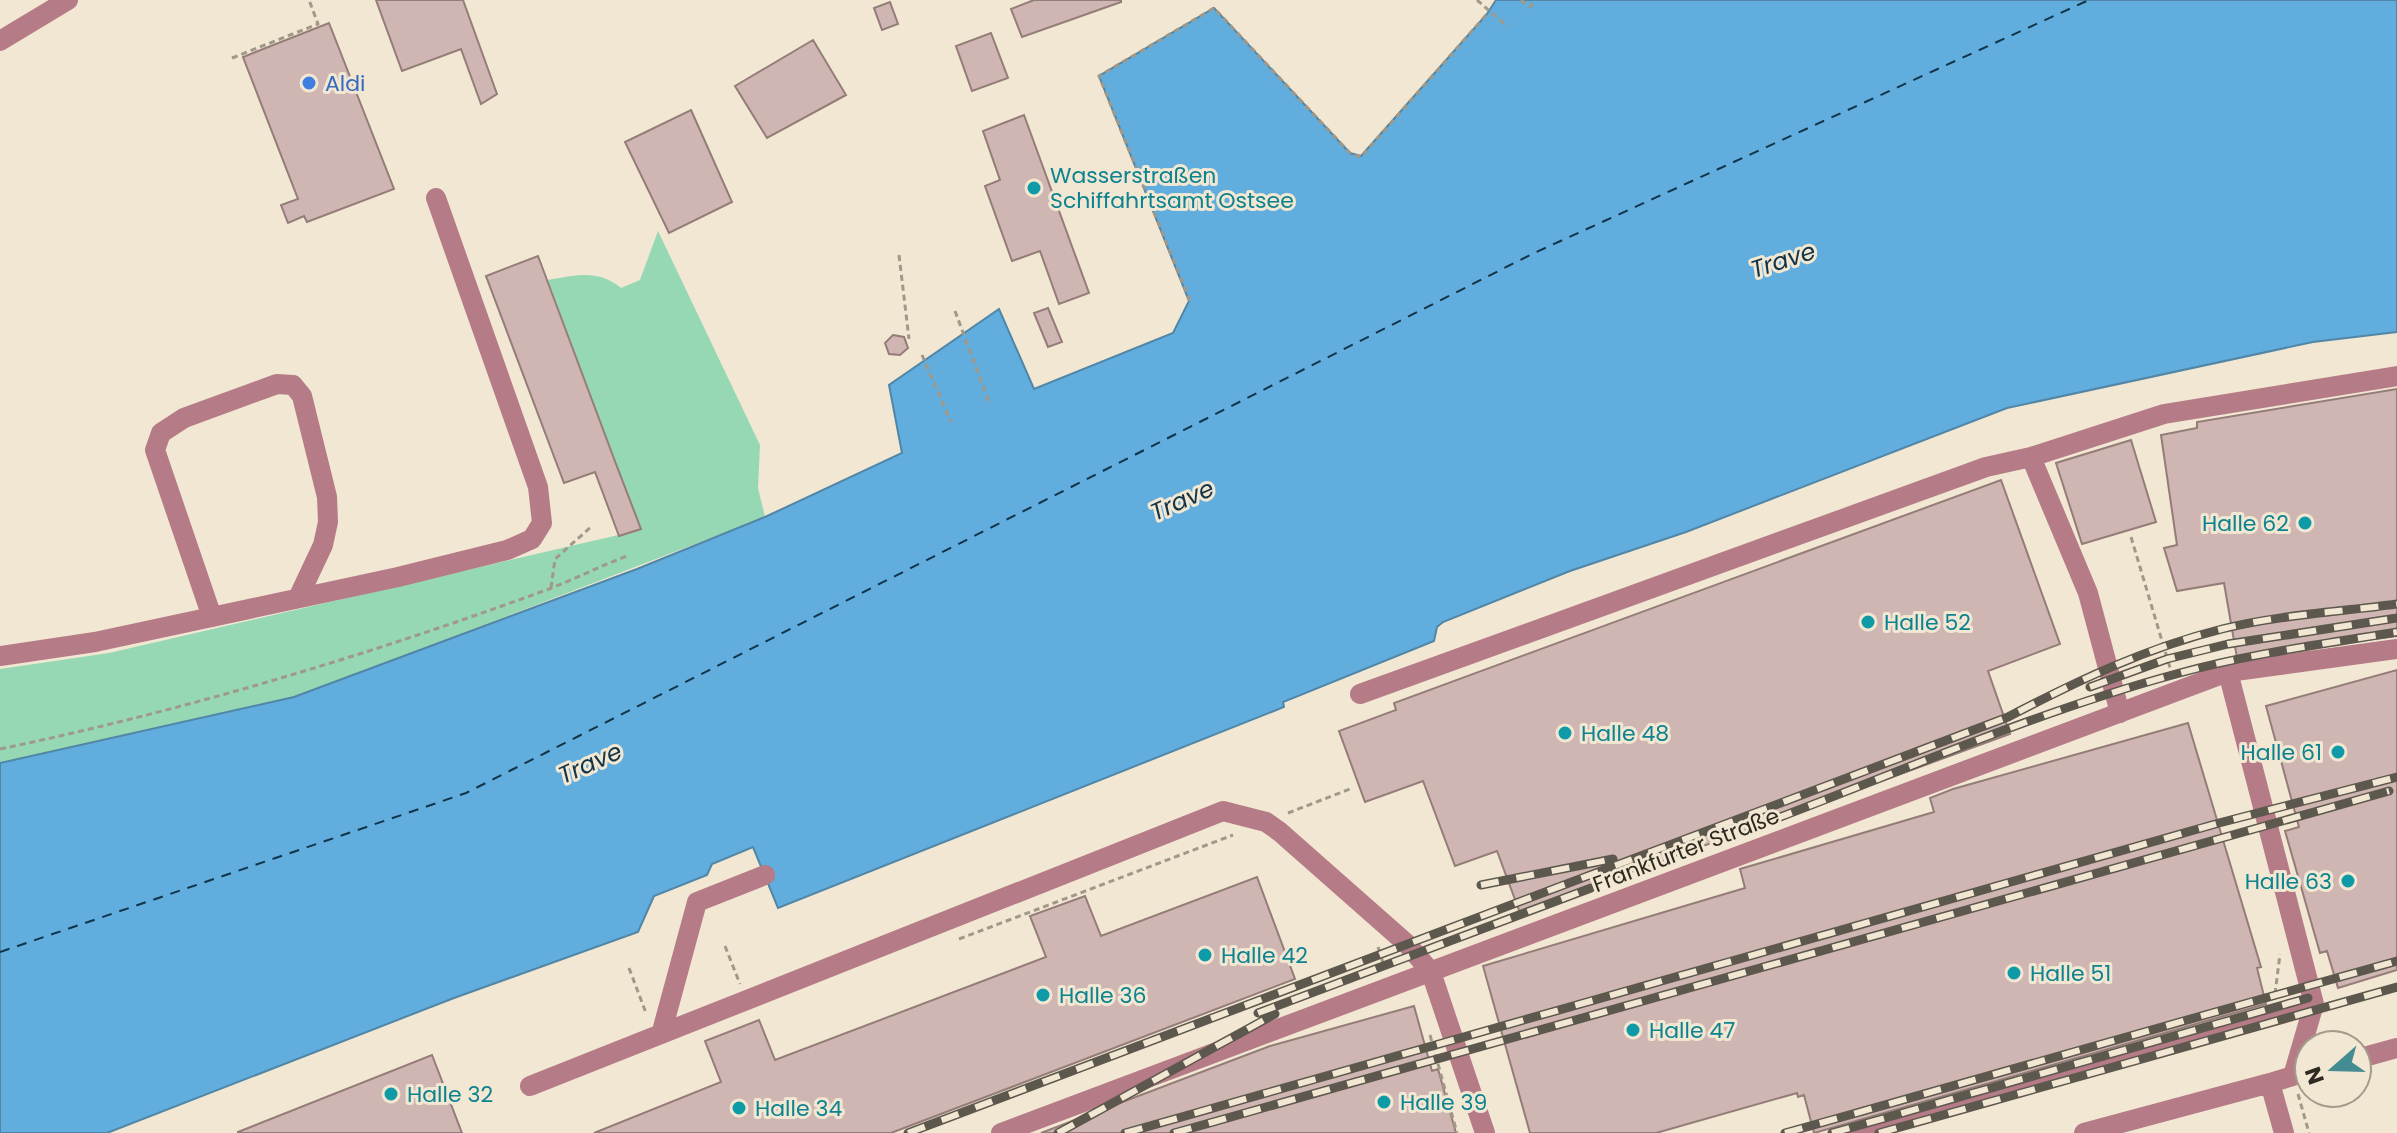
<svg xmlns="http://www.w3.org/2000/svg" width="2397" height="1133" viewBox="0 0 2397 1133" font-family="Poppins,sans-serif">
<rect width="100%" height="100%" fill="#f2e7d2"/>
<!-- green -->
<path fill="#96d8b4" d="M658,231L760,445L758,488L765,517L294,698L0,763V669L109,653L640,530L548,280C576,275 598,269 621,288L640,280Z"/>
<!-- water -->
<path fill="#60adde" stroke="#5186a6" stroke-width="2" d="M1496,0H2397V332L2313,342L2007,408L1686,532L1570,571L1443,622L1437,627L1434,641L1283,702L1284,707L778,908L753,847L712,864L707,875L654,896L638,932L454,998L107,1133H0V763L294,697L637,569L765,517L902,453L889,385L999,309L1034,389L1173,333L1189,301L1099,76L1214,8L1350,153L1361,156L1487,14Z"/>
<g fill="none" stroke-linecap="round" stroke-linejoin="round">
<!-- ferry -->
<path stroke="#123448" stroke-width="2" stroke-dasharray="10 8" stroke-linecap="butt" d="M0,952L466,793L1532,254L2089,0"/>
</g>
<!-- building -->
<path fill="#d0b6b2" stroke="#947c78" stroke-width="2" d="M376,0H463L497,94L481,104L461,49L402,71Z
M1034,0H1121V2L1022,37L1011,9Z
M890,2L898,24L882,30L874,8Z
M329,23L394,189L307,222L304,216L288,223L281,205L298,199L243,57Z
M991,33L1008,78L972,91L956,46Z
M813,40L846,95L767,138L735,86Z
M691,110L732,202L669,233L625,142Z
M1024,115L1089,293L1059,304L1040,251L1012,261L985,186L1000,180L983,131Z
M538,256L616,464L641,529L619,536L595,472L564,483L486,276Z
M1048,308L1062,342L1048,347L1034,313Z
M893,335L904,337L908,348L900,355L889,354L885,343Z
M2397,389V636L2237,658L2224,583L2177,591L2164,548L2177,545L2161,435L2197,428V422Z
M2131,440L2156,522L2082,544L2056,463Z
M2001,480L2060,644L1988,671L2010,734L1520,913L1497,851L1455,866L1423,781L1365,802L1339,731L1396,710L1394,703Z
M2397,670V970L2338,988L2327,951L2320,953L2285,831L2299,827L2266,706Z
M2188,723L2261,967L2257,968L2266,1004L1814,1133L1804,1095L1798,1097L1797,1093L1656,1133H1530L1483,966L1745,888L1740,869L1934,812L1930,798L1953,789Z
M1257,877L1295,979L891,1133H594L721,1082L705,1041L759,1020L775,1060L1046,957L1030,916L1085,896L1101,936Z
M1414,1006L1432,1071L1438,1069L1456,1133H1041L1270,1046Z
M432,1055L462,1133H238V1132Z"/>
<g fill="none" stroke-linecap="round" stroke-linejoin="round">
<!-- path -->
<path stroke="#a09888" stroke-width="3" stroke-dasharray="6 4" stroke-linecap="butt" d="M1477,0L1508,27
M1521,0L1530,7L1536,0
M232,58L318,24L309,0
M899,255L909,339
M1190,301L1099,76L1214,8L1350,153L1361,157L1487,14
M955,311L990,405
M922,355L951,422
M2131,537L2171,671
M551,588L555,559L592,526
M0,749C187,710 369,655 549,589C575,579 600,566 627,556
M1288,813L1350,789
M959,939L1233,835
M725,946L740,984
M1378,947L1384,966
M629,968L646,1013
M2275,994L2280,954
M1430,1035L1457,1133
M2298,1094L2309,1133"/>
<!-- minor -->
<path stroke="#b57b87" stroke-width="20" d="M0,41L68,0
M2031,457L2164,414L2397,376
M212,617L155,450L161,433L184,418L277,384L293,385L302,396L327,497L328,522L323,545L298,598
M0,656L95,642L398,577L507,550L532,539L542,523L538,487L436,198
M2228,672L2314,1004L2293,1076L2270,1083L2284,1133
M1360,694L1986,467L2031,457L2088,593L2120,713
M662,1031L697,902L765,875
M2357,1059L2397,1048
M530,1086L1223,811L1266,822L1280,832L1407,944L1431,972L1485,1133
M1001,1133L2228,672L2397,649
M1854,1133L2314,1004
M2084,1133L2270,1083"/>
<!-- rail casing -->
<g stroke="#5d584d" stroke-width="9">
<path id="rail" d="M2090,687L2167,659L2228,644L2397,618
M1775,819C1907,769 2039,711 2176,674C2248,654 2323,644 2397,632
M1481,885L1613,859
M1258,1013L1591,888
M908,1133L2008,717C2077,681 2146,648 2222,629C2278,615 2339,612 2397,604
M1058,1133L1275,1014
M1125,1133L2219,823L2397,777
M1174,1133L2389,791
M1785,1133L2397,961
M1832,1133L2308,998
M1879,1133L2397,987"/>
</g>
<!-- rail -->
<use href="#rail" stroke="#f2e7d2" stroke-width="6" stroke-dasharray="18" stroke-linecap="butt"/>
</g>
<!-- markers -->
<circle fill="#3f7fe0" stroke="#f2e7d2" stroke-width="3" cx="309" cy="83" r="8"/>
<g fill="#0f9aa8" stroke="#f2e7d2" stroke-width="3">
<circle cx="1034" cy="188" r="8"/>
<circle cx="2305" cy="523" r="8"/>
<circle cx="1868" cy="622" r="8"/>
<circle cx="1565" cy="733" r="8"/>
<circle cx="2338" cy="752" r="8"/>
<circle cx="2348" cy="881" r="8"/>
<circle cx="1205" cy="955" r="8"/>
<circle cx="2014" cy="973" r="8"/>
<circle cx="1043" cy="995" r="8"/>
<circle cx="1633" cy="1030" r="8"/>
<circle cx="391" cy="1094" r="8"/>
<circle cx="1384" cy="1102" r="8"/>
<circle cx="739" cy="1108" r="8"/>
</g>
<g text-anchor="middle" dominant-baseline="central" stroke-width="6" stroke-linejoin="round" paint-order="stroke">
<!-- shop labels -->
<g font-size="22" fill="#366cbe" stroke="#f2e7d2" text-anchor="start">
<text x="325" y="83">Aldi</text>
</g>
<!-- culture labels -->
<g font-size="22" fill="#0d838f" stroke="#f2e7d2" text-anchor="start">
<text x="1050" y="175">Wasserstraßen<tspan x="1050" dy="25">Schiffahrtsamt Ostsee</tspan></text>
<text x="2289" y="523" text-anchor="end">Halle 62</text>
<text x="1884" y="622">Halle 52</text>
<text x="1581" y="733">Halle 48</text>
<text x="2322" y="752" text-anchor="end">Halle 61</text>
<text x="2332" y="881" text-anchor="end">Halle 63</text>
<text x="1221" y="955">Halle 42</text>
<text x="2030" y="973">Halle 51</text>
<text x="1059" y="995">Halle 36</text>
<text x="1649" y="1030">Halle 47</text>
<text x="407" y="1094">Halle 32</text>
<text x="1400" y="1102">Halle 39</text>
<text x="755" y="1108">Halle 34</text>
</g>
<!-- street labels -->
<g font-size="22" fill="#2e2a22" stroke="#f2e7d2">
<text transform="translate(1686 850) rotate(-21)">Frankfurter Straße</text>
</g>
<!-- water labels -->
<g font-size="24" font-style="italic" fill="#123448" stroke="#f2e7d2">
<text transform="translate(1783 260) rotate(-18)">Trave</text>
<text transform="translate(1182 500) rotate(-24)">Trave</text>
<text transform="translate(590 763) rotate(-24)">Trave</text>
</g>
</g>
<!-- north arrow -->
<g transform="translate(2333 1069) rotate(250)"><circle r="38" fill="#f2e7d2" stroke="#a49b8c" stroke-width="2"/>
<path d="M0-6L14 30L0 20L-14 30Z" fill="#448c92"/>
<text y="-12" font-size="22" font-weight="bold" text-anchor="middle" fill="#2e2a22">N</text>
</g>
</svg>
